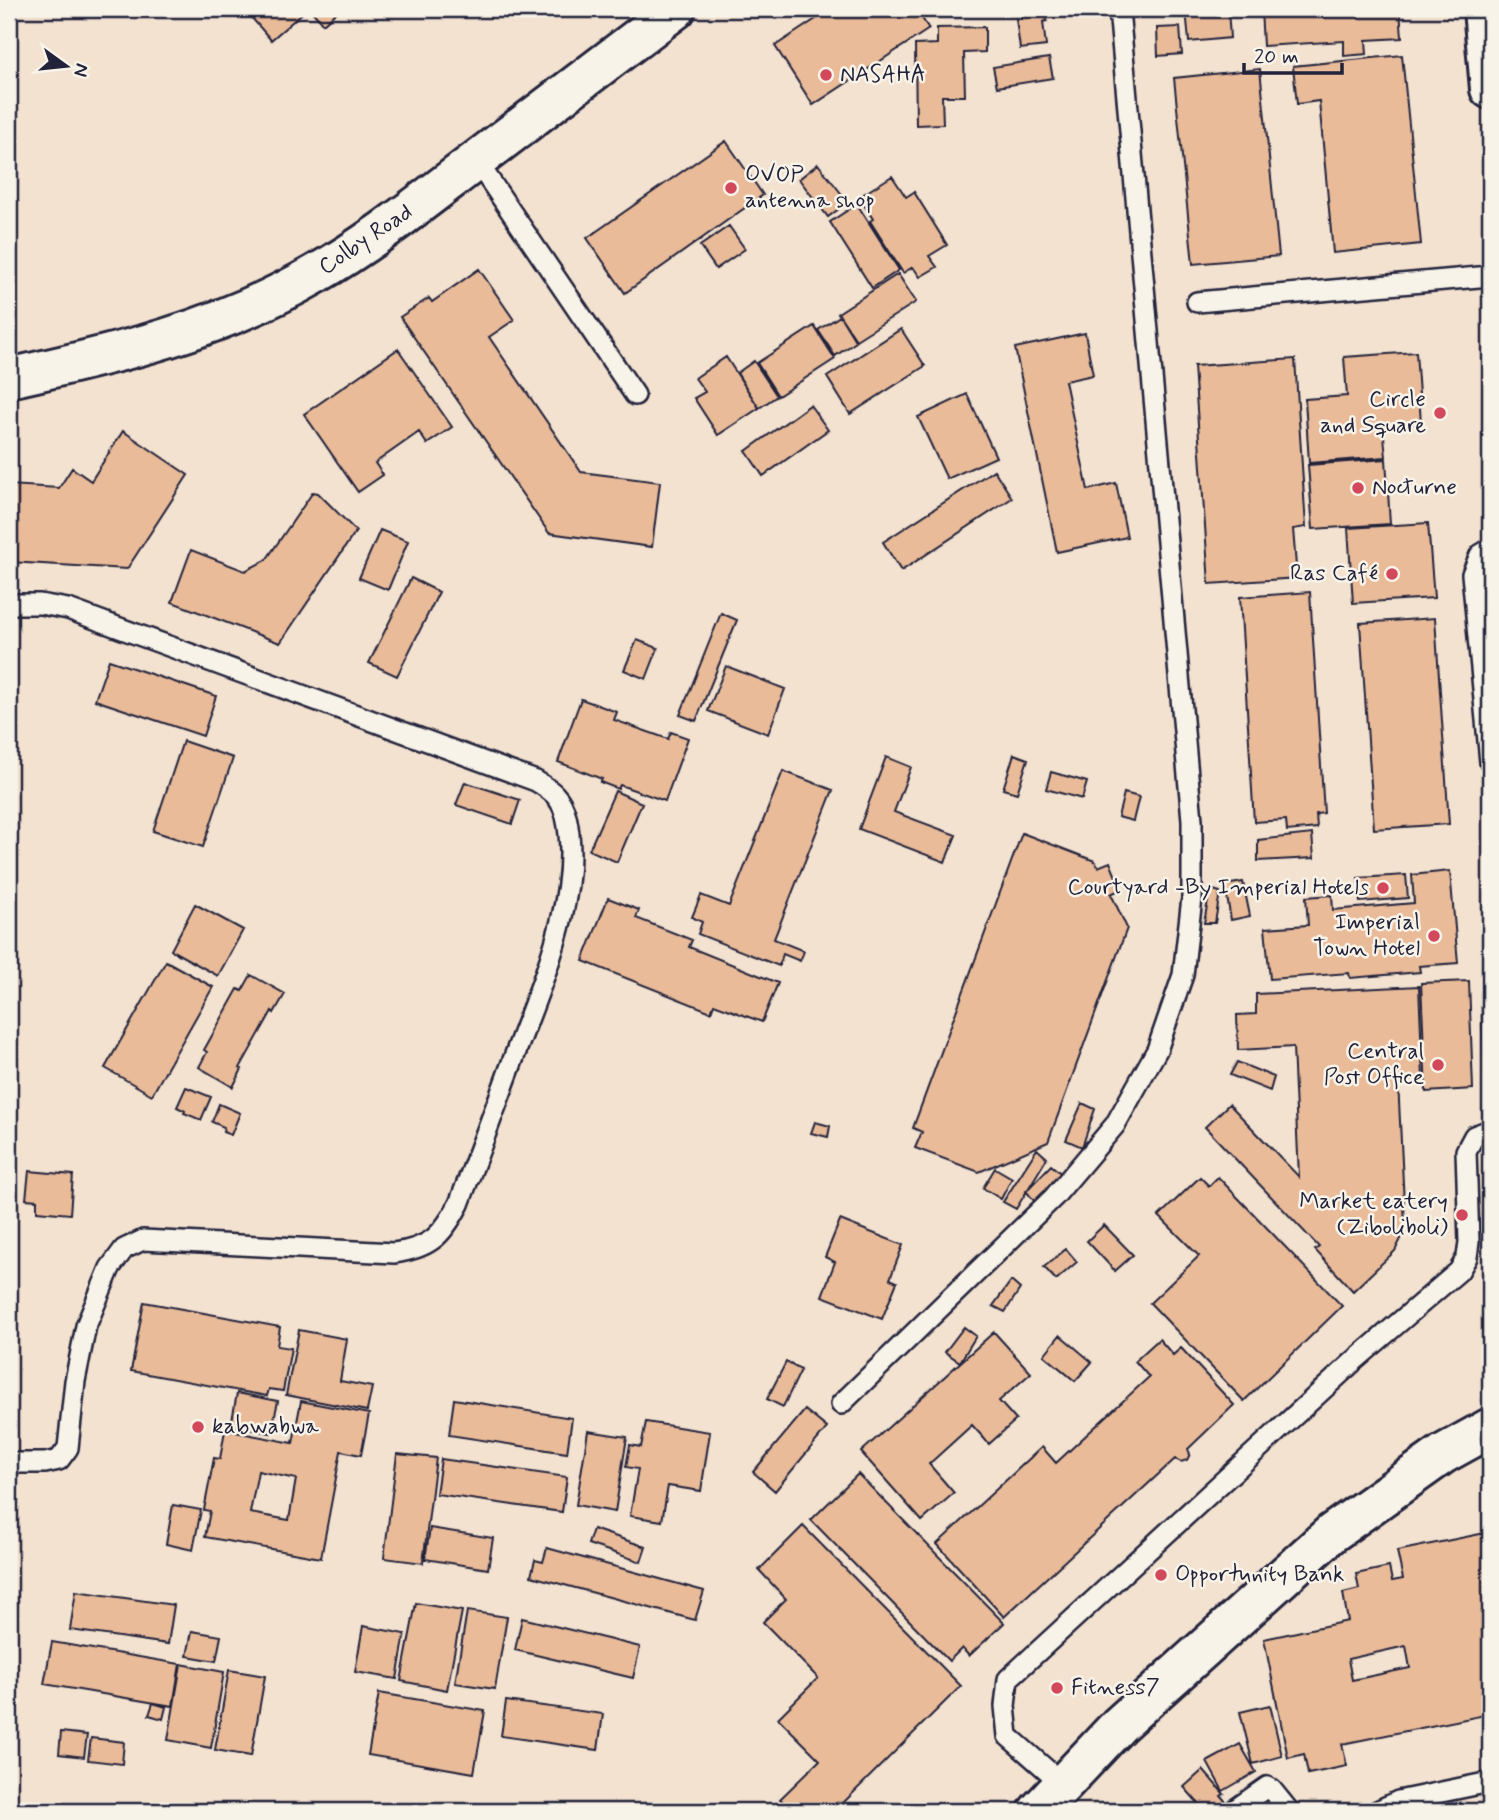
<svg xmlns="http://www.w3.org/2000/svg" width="1499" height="1820" viewBox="0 0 1499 1820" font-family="Mynerve,sans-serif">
<rect width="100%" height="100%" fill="#f3e2d0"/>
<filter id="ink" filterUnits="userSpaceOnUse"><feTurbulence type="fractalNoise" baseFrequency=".0143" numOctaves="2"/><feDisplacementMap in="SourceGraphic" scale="14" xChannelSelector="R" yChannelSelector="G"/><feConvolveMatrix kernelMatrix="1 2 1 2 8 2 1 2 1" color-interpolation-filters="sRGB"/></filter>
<g filter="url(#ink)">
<!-- building -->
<path fill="#e9bb99" stroke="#22223b" stroke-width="2" fill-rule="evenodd" d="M244,9H307L271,40Z
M310,9H340L323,24Z
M831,9H916L929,29L813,105L775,46Z
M1021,9H1045L1047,21L1043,22L1046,46L1020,49L1016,19H1022Z
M1186,9H1228L1230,38L1189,42Z
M1261,9H1400L1402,38L1366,40L1367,54L1344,56V41L1263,46Z
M985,27V52L964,53L965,96H942L943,124L916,125L915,45L937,44V28Z
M1180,27L1182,54L1158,56L1157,28Z
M1402,55L1421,244L1333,253L1319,101L1297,104L1293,66Z
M1049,58L1053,78L997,87L993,67Z
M1260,69L1279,256L1193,264L1174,78Z
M726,141L763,195L625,293L587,238Z
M818,164L848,202L828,217L799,179Z
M892,176L906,197L914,192L947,245L929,256L937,267L920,277L913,267L903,273L870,221L873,219L859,197Z
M857,204L899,270L872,288L830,222Z
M729,226L745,249L716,269L700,246Z
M479,269L514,320L489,337L581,472L660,482L652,547L549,533L400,317L429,298L432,302Z
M898,274L916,302L856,340L838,313Z
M840,316L856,342L835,356L818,330Z
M814,326L835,359L778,396L757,363Z
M901,329L925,366L850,414L827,377Z
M1085,333L1093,375L1065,381L1088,490L1116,483L1127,537L1057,552L1015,348Z
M398,349L452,427L427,444L419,432L375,463L383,475L358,492L304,414Z
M1416,352L1421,423L1383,426L1386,457L1309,463L1305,399L1347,396L1344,357Z
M726,357L759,408L718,435L694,398L705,392L695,378Z
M1295,359L1306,527L1293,529L1297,578L1209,584L1194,366Z
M754,361L777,396L759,408L737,373Z
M967,394L996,457L947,479L918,417Z
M810,405L828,430L763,476L746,451Z
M123,431L188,475L127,569L9,562V485L59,488L72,468L91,481Z
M1386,459L1390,524L1313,529L1308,465Z
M994,470L1012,498L901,571L883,542Z
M313,492L318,493L356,531L280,643L172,602L191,550L245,571L266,560Z
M1428,523L1434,598L1353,603L1348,528Z
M380,530L408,541L388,590L359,578Z
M411,578L439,592L397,676L369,663Z
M1310,592L1324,813L1316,814L1317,828L1287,831L1286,820L1254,822L1240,597Z
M721,613L737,620L696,721L680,715Z
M1435,618L1449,824L1374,829L1360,623Z
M637,640L658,648L646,679L624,670Z
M109,660L216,696L203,736L95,700Z
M726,666L785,689L768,734L708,711Z
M581,699L617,712L614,720L668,739L671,732L688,738L665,801L620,785L618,789L600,782L602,779L558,762Z
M183,741L233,758L203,847L153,831Z
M1014,754L1028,759L1017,793L1003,789Z
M886,757L911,767L894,812L956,835L945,862L859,829Z
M783,771L833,790L774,939L804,951L800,961L783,954L779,966L698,934L702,922L692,917L701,895L729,906Z
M1051,772L1087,782L1082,799L1046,789Z
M465,782L520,800L512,824L456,805Z
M615,791L642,803L617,862L589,850Z
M1124,793L1139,797L1133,821L1118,817Z
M1022,833L1095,861L1098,867L1110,862L1121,889L1111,894L1127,928L1048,1142L979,1172L915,1148L922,1132L913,1128Z
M1312,834L1314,858L1258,861V840Z
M1450,871L1458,963L1419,966L1420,972L1350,978L1349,973L1270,979L1265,928L1308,925L1306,897L1332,895L1333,910L1414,903L1412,875Z
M1406,875L1408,898L1360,902L1358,878Z
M1243,882L1250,916L1231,920L1225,885Z
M1210,889L1220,892L1215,923H1204Z
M608,898L639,910L636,918L692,940L689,947L778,983L762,1022L714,1004L711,1012L583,961Z
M195,904L243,930L218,976L171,950Z
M166,961L213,987L152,1095L105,1068Z
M251,975L285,994L274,1013L272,1011L240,1068L242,1069L233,1087L199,1067L207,1052L204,1050L238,989L242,991Z
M1469,981L1473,1089L1426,1092L1421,983Z
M1419,986L1423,1079L1398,1080L1405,1225L1401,1239L1395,1251L1353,1291L1315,1250L1319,1247L1205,1127L1229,1104L1299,1177L1293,1047L1238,1050L1237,1015L1256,1014V994Z
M1481,993H1490V1096L1486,1097Z
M1237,1062L1274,1077L1270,1091L1230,1075Z
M186,1087L211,1097L201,1120L184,1113L185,1111L177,1107Z
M1082,1103L1095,1109L1082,1147L1066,1140Z
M219,1104L240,1113L231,1135L223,1132L224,1127L212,1122Z
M815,1122L830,1126L828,1137L811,1133Z
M1037,1149L1047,1158L1016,1209L1003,1202Z
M1051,1165L1063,1175L1035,1202L1026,1191Z
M995,1168L1012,1178L1001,1199L983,1188Z
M29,1171L73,1175L70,1214L37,1211V1200L26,1199Z
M1200,1177L1209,1186L1218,1177L1342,1306L1244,1401L1150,1303L1199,1256L1159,1216Z
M840,1220L903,1245L890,1279L897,1282L882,1319L822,1296L835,1262L825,1257Z
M1104,1225L1133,1255L1115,1271L1087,1241Z
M1066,1249L1077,1262L1056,1280L1044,1267Z
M1011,1281L1020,1289L1005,1312L993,1306Z
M144,1302L280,1327L277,1346L291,1348L283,1391L269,1389L267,1396L131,1371Z
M964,1327L976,1336L960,1362L945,1352Z
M299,1330L347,1339L340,1381L372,1387L367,1411L286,1395Z
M994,1332L1031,1373L999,1401L1016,1420L989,1444L972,1425L929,1464L954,1493L922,1521L861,1452Z
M1060,1335L1092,1362L1075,1381L1044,1355Z
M1159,1339L1173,1355L1181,1348L1234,1405L1188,1449L1190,1454L1187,1460L1181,1462L1175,1459L1004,1617L937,1544L1042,1447L1056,1463L1149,1377L1135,1361Z
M786,1362L801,1370L783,1407L767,1399Z
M237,1393L278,1401L271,1433L231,1426Z
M454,1399L572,1418L567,1453L449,1435Z
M301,1401L369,1414L361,1455L341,1451L321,1558L205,1537L210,1511L204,1510L214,1458L220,1459L225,1430L293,1443ZM258,1471L296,1479L289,1520L250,1513Z
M805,1410L827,1428L775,1491L753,1472Z
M646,1422L710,1432L701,1491L668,1486L662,1521L630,1516L638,1469L626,1467L630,1445L641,1447Z
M588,1431L627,1437L615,1512L576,1505Z
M397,1454L436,1458L423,1563L384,1558Z
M441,1459L567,1477L562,1512L436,1494Z
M858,1474L1004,1623L969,1656L962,1648L949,1661L811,1520Z
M173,1505L201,1510L193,1550L166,1544Z
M803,1526L961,1686L835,1811H786L789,1808L780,1799L820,1760L778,1718L818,1678L763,1622L786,1599L759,1570Z
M430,1528L493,1538L488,1569L425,1559Z
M593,1529L646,1547L641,1562L588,1544Z
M1490,1532V1627L1482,1628L1484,1638L1490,1637V1714L1342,1744L1347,1766L1308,1774L1304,1754L1288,1758L1264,1639L1348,1621L1343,1593L1359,1589L1356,1574L1389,1567L1392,1581L1403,1579L1397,1551ZM1406,1646L1410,1668L1352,1680L1348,1659Z
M547,1548L704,1591L695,1620L531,1576L535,1560L543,1562Z
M76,1591L174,1605L168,1644L70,1630Z
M416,1603L462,1611L447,1690L401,1681Z
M467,1611L507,1617L495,1689L455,1683Z
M522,1618L640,1647L633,1678L515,1650Z
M363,1626L405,1634L397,1679L355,1672Z
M192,1631L221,1636L216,1661L187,1656Z
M52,1642L180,1664L173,1706L44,1684Z
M181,1664L224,1672L211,1748L168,1740Z
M229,1670L265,1676L251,1756L215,1750Z
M379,1693L485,1711L474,1773L368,1755Z
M506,1701L603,1714L598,1750L501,1736Z
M153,1703L166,1707L163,1719L149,1715Z
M1270,1705L1282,1756L1253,1764L1240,1712Z
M61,1732L87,1735L84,1757L59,1754Z
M91,1738L124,1742L122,1764L88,1760Z
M1240,1744L1256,1772L1223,1791L1207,1762Z
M1203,1770L1224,1794L1221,1796L1226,1802L1218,1809L1215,1805L1207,1811H1205L1184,1787Z"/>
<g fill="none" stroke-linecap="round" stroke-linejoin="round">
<!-- lane casing -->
<g stroke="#22223b" stroke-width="24">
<path id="lane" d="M476,160L635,395
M1197,302L1490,276
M1490,549L1480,555L1472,574L1490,762
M9,604H40L68,609L536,781C551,790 561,797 566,816C583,890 543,979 517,1049C498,1101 479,1152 459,1204C442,1236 430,1248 394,1253L143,1240L124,1249L110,1268L86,1326L75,1381L68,1448L59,1460L45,1463H9
M841,1404L1054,1197L1115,1125L1157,1050L1183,975L1192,898V820L1119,9
M1064,1785L1008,1736L1005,1706L1008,1679L1354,1361L1459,1271L1467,1257L1469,1242L1466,1151L1474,1136L1490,1130
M1233,1811L1267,1787L1272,1790L1289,1811
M1377,1811L1398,1801L1490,1782"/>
</g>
<!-- street casing -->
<g stroke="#22223b" stroke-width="44">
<path id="street" d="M1483,9L1490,89
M9,378C116,354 217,331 314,275C369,244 419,204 469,166C538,113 607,61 676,9"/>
</g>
<!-- highway casing -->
<g stroke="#22223b" stroke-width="44">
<path id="highway" d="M1038,1811L1119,1725L1332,1533L1443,1454L1490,1428"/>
</g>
<!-- lane -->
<use href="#lane" stroke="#f7f3e8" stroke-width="19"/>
<!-- street -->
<use href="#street" stroke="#f7f3e8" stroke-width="38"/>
<!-- highway -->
<use href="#highway" stroke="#f7f3e8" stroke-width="38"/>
</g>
</g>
<!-- markers -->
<g fill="#d1495b" stroke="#f7f3e8" stroke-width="2.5">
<circle cx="826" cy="75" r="7"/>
<circle cx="731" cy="188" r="7"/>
<circle cx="1440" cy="413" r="7"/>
<circle cx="1358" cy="488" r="7"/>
<circle cx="1392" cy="574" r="7"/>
<circle cx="1383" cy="888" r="7"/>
<circle cx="1434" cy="936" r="7"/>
<circle cx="1438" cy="1065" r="7"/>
<circle cx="1462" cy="1215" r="7"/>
<circle cx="198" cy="1427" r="7"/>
<circle cx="1161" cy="1575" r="7"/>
<circle cx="1057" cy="1688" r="7"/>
</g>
<g text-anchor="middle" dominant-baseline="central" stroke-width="5" stroke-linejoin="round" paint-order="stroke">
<!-- poi labels -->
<g font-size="23" fill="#22223b" stroke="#f7f3e8" text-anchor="start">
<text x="840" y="75">NASAHA</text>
<text x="745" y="175">OVOP<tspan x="745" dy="26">antenna shop</tspan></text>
<text x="1426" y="400" text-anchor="end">Circle<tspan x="1426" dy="26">and Square</tspan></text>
<text x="1372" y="488">Nocturne</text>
<text x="1378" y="574" text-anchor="end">Ras Café</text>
<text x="1369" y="888" text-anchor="end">Courtyard -By Imperial Hotels</text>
<text x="1420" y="923" text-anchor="end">Imperial<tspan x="1420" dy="26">Town Hotel</tspan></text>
<text x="1424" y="1052" text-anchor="end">Central<tspan x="1424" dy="26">Post Office</tspan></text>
<text x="1448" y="1202" text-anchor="end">Market eatery<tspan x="1448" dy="26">(Ziboliboli)</tspan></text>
<text x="212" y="1427">kabwabwa</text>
<text x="1175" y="1575">Opportunity Bank</text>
<text x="1071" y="1688">Fitness7</text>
</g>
<!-- street labels -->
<g font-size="23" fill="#22223b" stroke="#f7f3e8">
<text transform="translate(366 240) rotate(-34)">Colby Road</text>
</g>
</g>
<!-- margin -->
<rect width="1499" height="1820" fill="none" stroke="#f7f3e8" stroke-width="35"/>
<rect x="18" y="18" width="1464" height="1785" fill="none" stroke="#22223b" stroke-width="2.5" filter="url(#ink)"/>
<!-- north arrow -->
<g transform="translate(66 66) rotate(105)" stroke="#f7f3e8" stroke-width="5" paint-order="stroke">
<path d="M0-5L12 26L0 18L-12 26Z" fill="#22223b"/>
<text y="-10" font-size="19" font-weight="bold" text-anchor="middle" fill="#22223b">N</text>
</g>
<!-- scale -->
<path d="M1244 63v10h98v-10" fill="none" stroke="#22223b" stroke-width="3.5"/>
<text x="1254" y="63" font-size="21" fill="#22223b" stroke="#f7f3e8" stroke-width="5" paint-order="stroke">20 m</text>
</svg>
